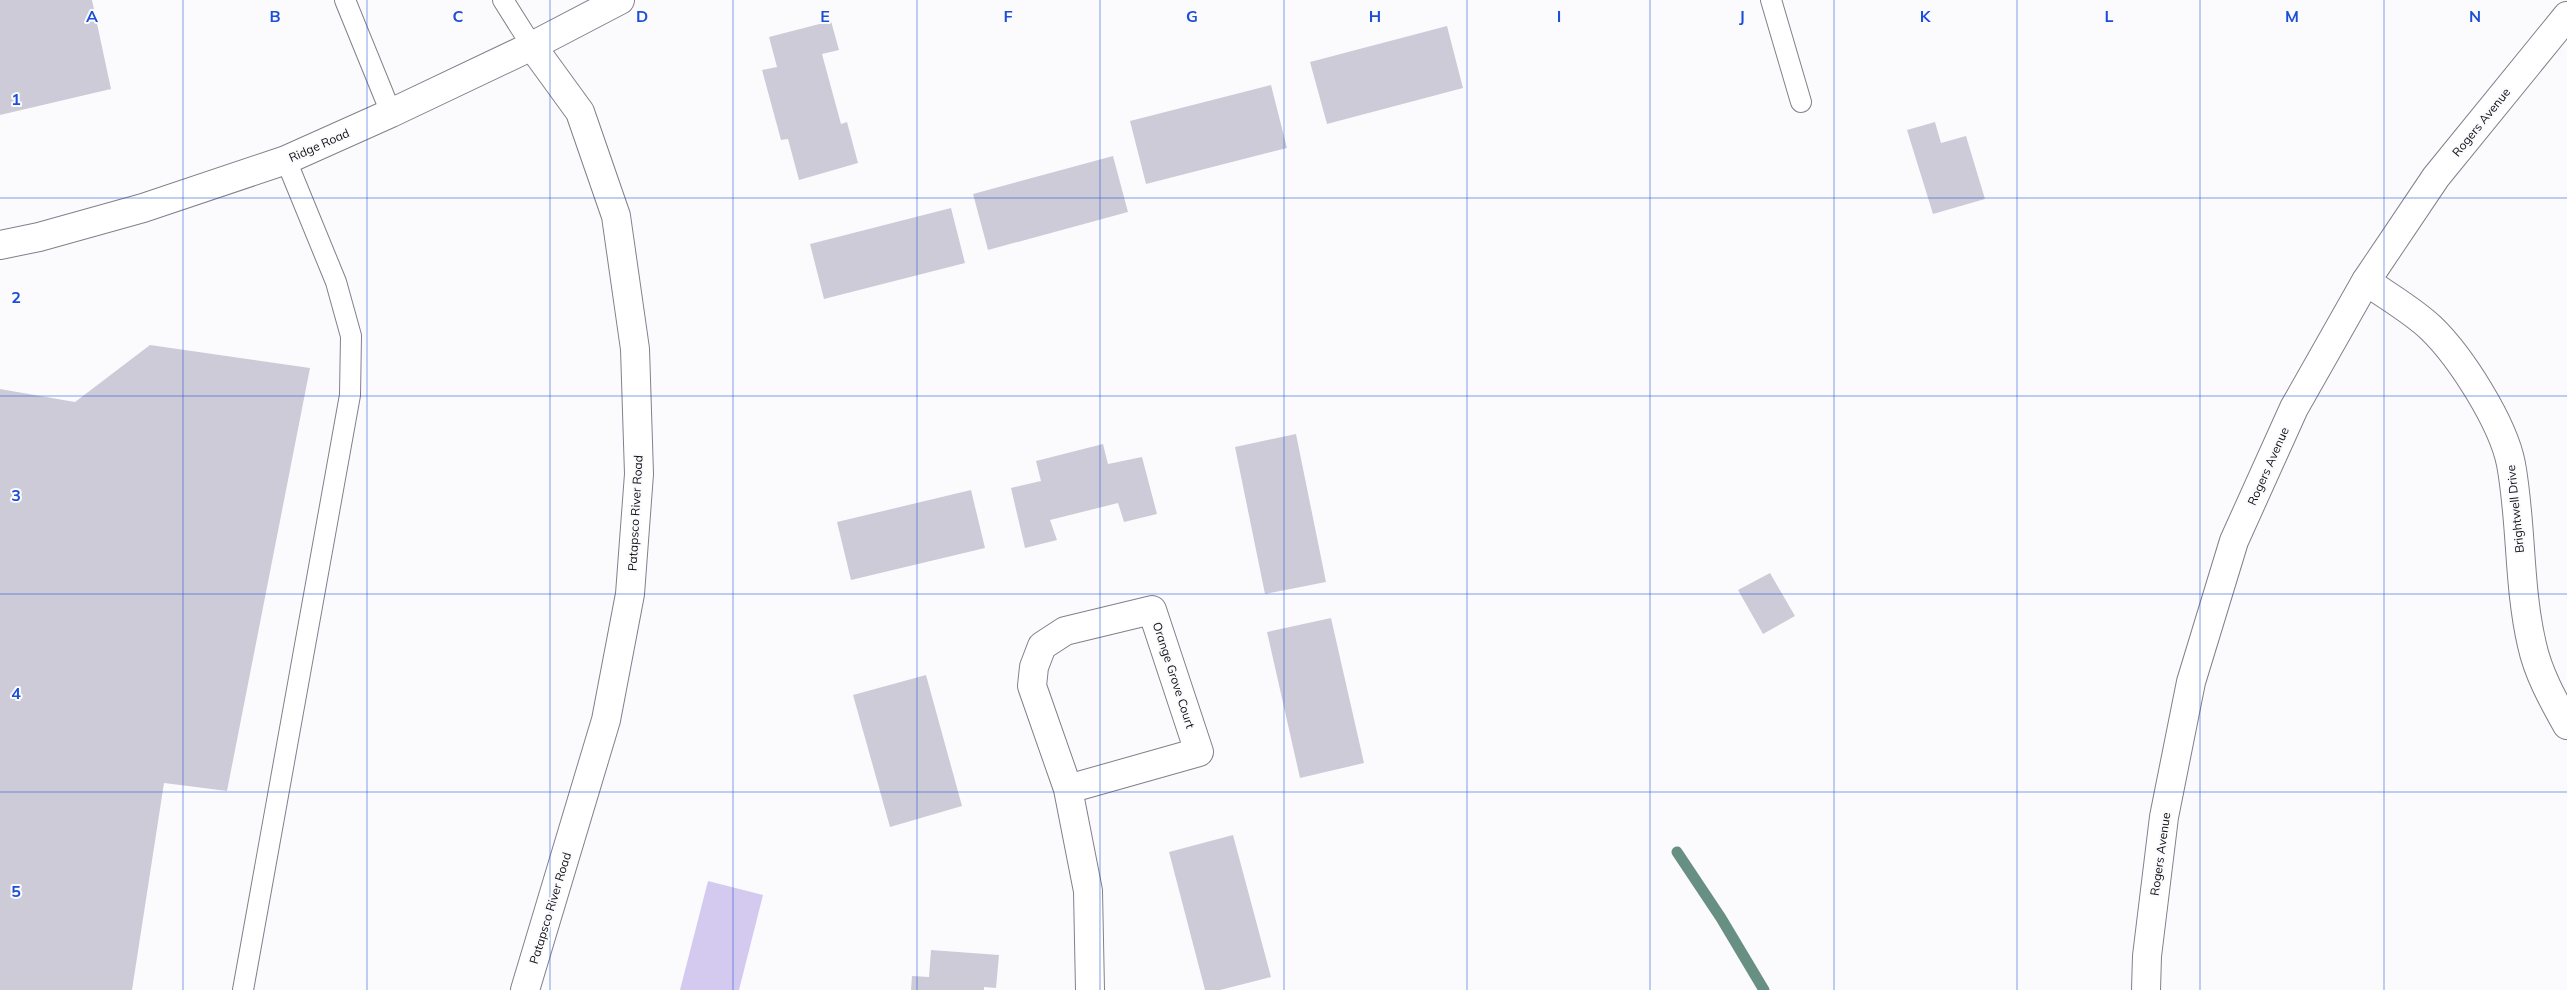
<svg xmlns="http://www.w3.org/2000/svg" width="2567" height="990" viewBox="0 0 2567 990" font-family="Mulish,sans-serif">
<rect width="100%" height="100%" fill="#fbfbfe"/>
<!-- green -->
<path fill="#d4caf0" d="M708,881L763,895L739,990H680Z"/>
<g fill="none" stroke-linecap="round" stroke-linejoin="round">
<!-- stream -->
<path stroke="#689082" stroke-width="11" d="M1677,852L1721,918L1764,990"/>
</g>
<!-- building -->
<path fill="#cecbd9" d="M0,0H92L111,89L0,115Z
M831,21L839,50L822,54L841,124L847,122L858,163L799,180L788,139L781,140L762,70L777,67L769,37Z
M1447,26L1463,88L1327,124L1310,62Z
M1271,85L1287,148L1146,184L1130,121Z
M1935,122L1941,143L1966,136L1985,199L1933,214L1907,130Z
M1113,156L1128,212L988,250L973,194Z
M951,208L965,263L824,299L810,244Z
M150,345L310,368L227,791L164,783L132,990H0V389L75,402Z
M1296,434L1326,582L1265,594L1235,447Z
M1103,444L1108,464L1142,457L1157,514L1124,522L1118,503L1050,520L1057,540L1025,548L1011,488L1041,481L1036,461Z
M971,490L985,548L851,580L837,522Z
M1770,573L1795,616L1763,634L1738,590Z
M1331,618L1364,763L1300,778L1267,632Z
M926,675L962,806L890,827L853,695Z
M1233,835L1271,977L1220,990H1205L1169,852Z
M931,950L999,955L996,988L984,987V990H911L912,976L929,977Z"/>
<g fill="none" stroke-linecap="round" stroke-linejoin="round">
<!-- lane casing -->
<g stroke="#827f8c" stroke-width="22">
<path id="lane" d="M345,0L391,113
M503,0L532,46
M1771,0L1801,102
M243,990L350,395L351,336L336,282L286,160"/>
</g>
<!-- street casing -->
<g stroke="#827f8c" stroke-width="30">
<path id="street" d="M532,46L620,0
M2366,281C2387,296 2412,310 2431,328C2461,357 2503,423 2511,464C2522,524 2518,585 2532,645C2538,673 2553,700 2567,725
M1068,789L1199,752L1152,610L1065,631L1042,646L1034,667L1032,686L1068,789L1088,891L1090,990"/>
</g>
<!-- secondary casing -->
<g stroke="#827f8c" stroke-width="30">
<path id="secondary" d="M0,245L39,237L143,208L286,160L391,113L532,46L580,112L616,216L635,349L639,474L630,594L606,720L525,990
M2146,990L2147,956L2164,817L2191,682L2234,541L2294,408L2366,281L2436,177L2567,16"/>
</g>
<!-- lane -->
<use href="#lane" stroke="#fff" stroke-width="20"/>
<!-- street -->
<use href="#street" stroke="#fff" stroke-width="28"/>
<!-- secondary -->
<use href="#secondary" stroke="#fff" stroke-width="28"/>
</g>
<!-- grid -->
<path fill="none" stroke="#1d4ed8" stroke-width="1" stroke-opacity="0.55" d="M183,0V990M367,0V990M550,0V990M733,0V990M917,0V990M1100,0V990M1284,0V990M1467,0V990M1650,0V990M1834,0V990M2017,0V990M2200,0V990M2384,0V990M0,198H2567M0,396H2567M0,594H2567M0,792H2567"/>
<g text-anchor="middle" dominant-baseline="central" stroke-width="4" stroke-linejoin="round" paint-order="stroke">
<!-- street labels -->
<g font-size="12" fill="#100e13" stroke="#fbfbfe">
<text transform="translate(2481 122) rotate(-51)">Rogers Avenue</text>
<text transform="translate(319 145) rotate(-24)">Ridge Road</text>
<text transform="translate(2268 466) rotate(-66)">Rogers Avenue</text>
<text transform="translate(2515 509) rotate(-96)">Brightwell Drive</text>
<text transform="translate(635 513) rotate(-87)">Patapsco River Road</text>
<text transform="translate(1174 675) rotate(72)">Orange Grove Court</text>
<text transform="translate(2160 854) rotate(-82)">Rogers Avenue</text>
<text transform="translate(550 908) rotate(-73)">Patapsco River Road</text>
</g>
</g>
<g font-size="16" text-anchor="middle" font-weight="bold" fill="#1d4ed8" stroke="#fbfbfe" stroke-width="4" stroke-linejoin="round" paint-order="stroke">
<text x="92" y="22">A</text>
<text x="275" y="22">B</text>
<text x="458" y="22">C</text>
<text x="642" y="22">D</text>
<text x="825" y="22">E</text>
<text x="1008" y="22">F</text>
<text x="1192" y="22">G</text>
<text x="1375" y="22">H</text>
<text x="1559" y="22">I</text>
<text x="1742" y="22">J</text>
<text x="1925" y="22">K</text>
<text x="2109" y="22">L</text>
<text x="2292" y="22">M</text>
<text x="2475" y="22">N</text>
<text x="16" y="105">1</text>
<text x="16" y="303">2</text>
<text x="16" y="501">3</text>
<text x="16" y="699">4</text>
<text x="16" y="897">5</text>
</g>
</svg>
